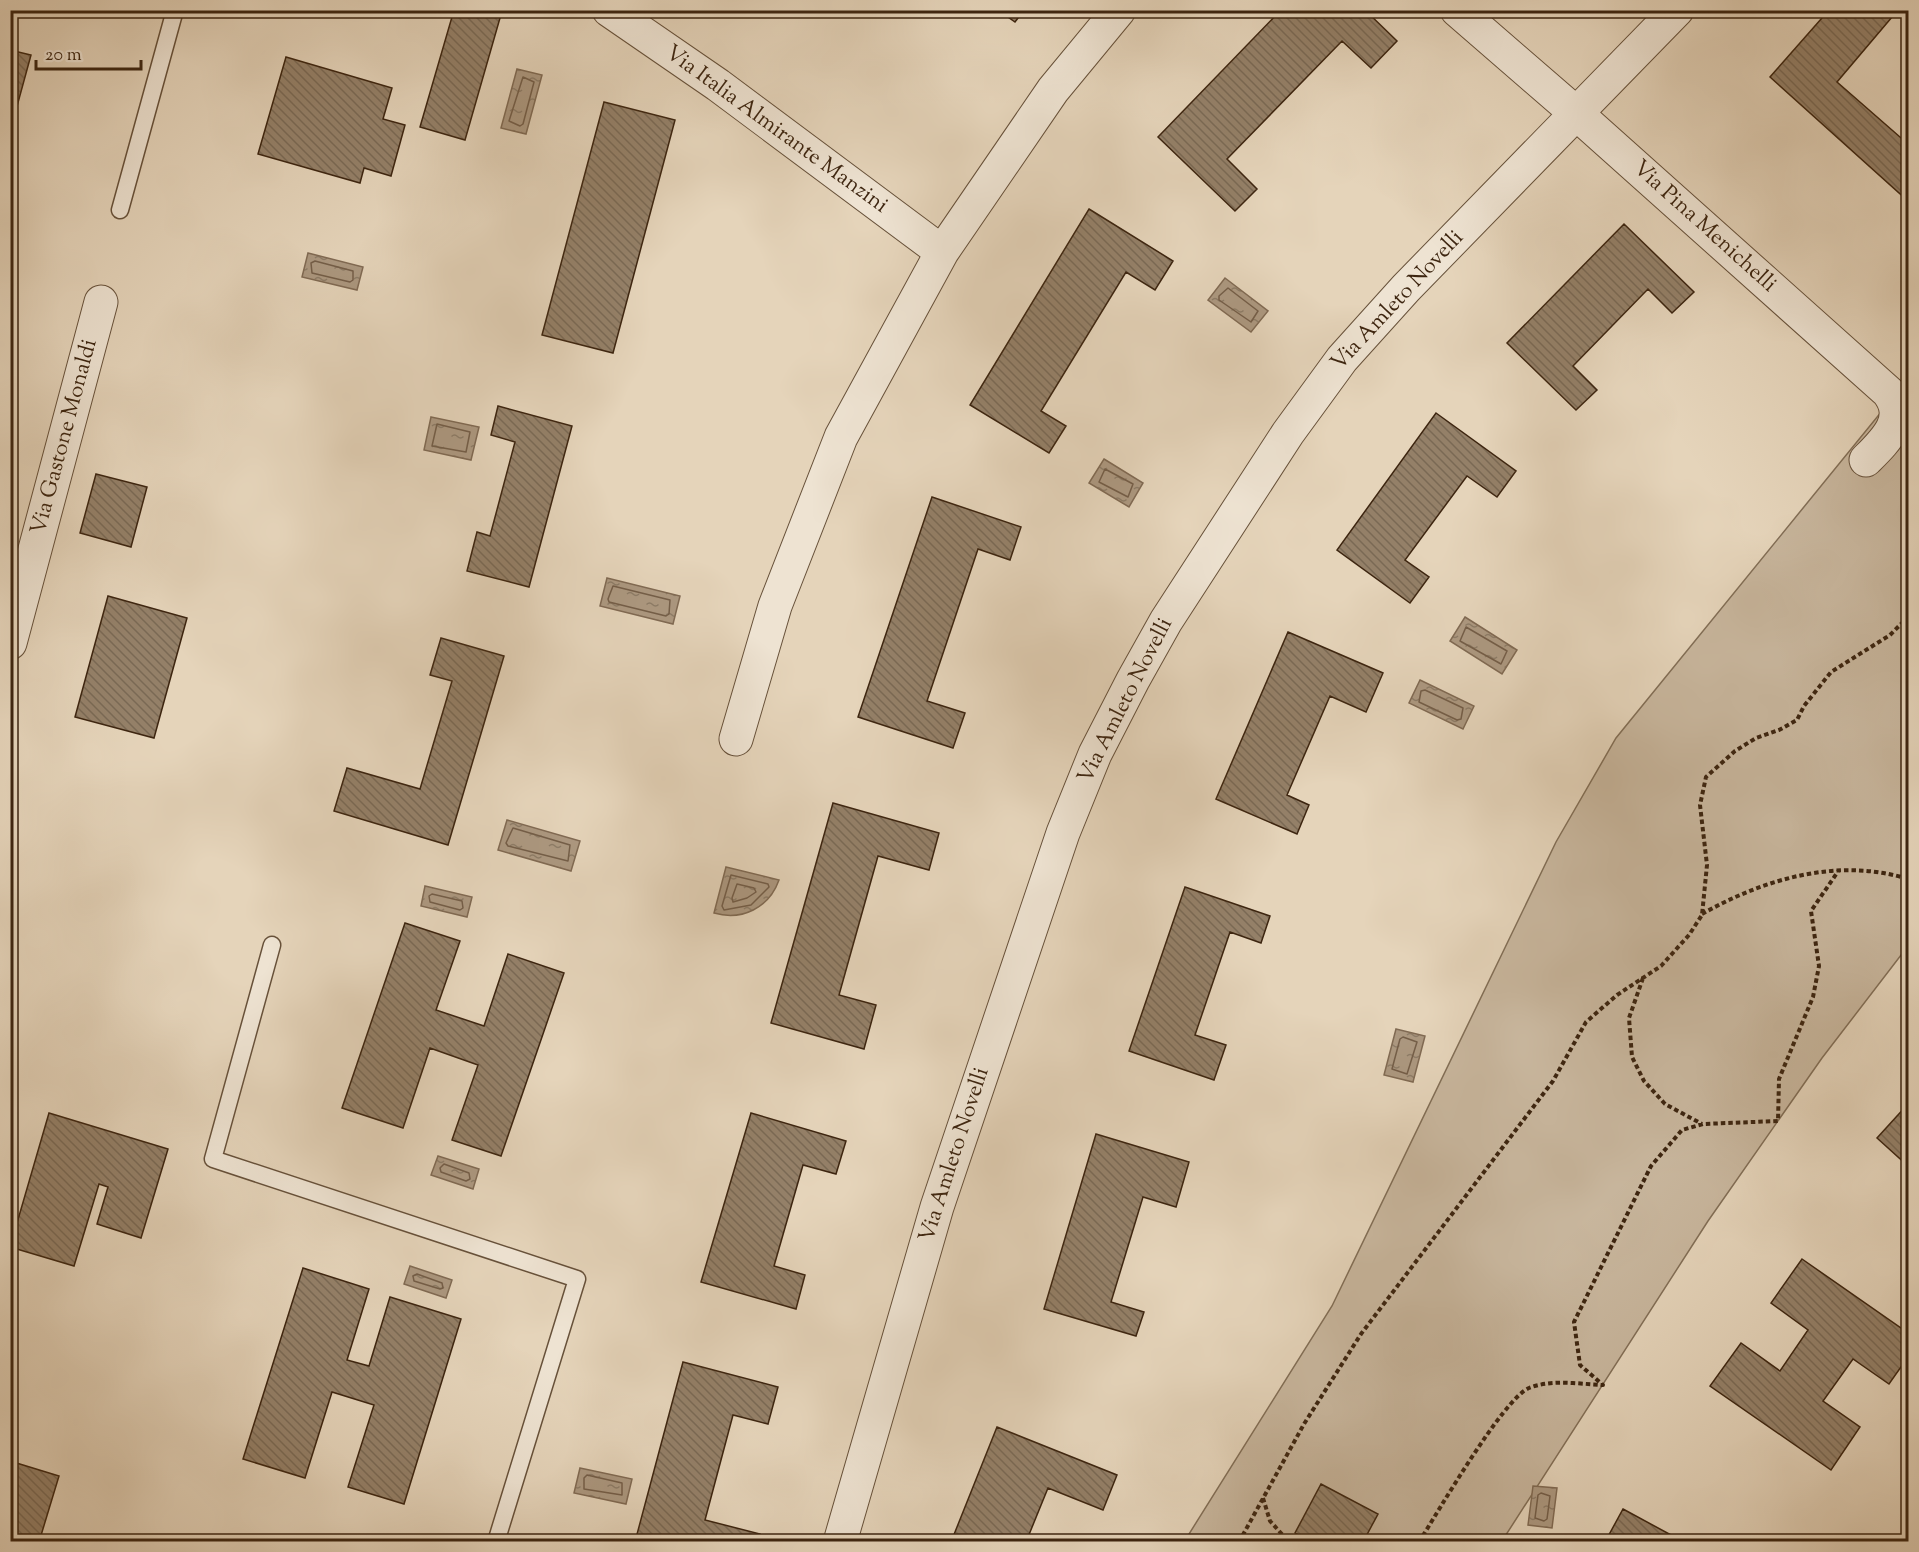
<svg xmlns="http://www.w3.org/2000/svg" width="1919" height="1552" viewBox="0 0 1919 1552" font-family="'Sorts Mill Goudy',serif">
<defs>
<pattern id="water-ripples" width="26" height="14" patternUnits="userSpaceOnUse" patternTransform="scale(1.5)"><rect width="26" height="14" fill="#ac9880"/><path d="M2 4q2-2 4 0t4 0M15 11q2-2 4 0t4 0" fill="none" stroke="#8d7c67"/></pattern>
<pattern id="building-back-hatch" width="6" height="6" patternUnits="userSpaceOnUse" patternTransform="scale(1.5)"><rect width="6" height="6" fill="#948068"/><path d="M-1 5l2 2M0 0l6 6M5-1l2 2" fill="none" stroke="#7a6954"/></pattern>
</defs>
<rect width="100%" height="100%" fill="#e5d4ba"/>
<filter id="stains"><feTurbulence type="fractalNoise" baseFrequency=".00333" numOctaves="4"/><feColorMatrix values="0 0 0 0 .2 0 0 0 0 .09 0 0 0 0 .02 0 0 0 .5 -.17"/></filter>
<radialGradient id="worn" r=".72"><stop offset=".6" stop-color="#630" stop-opacity="0"/><stop offset="1" stop-color="#630" stop-opacity=".3"/></radialGradient>
<!-- green -->
<path fill="#c8b69d" stroke="#826e56" stroke-width="1.5" d="M1908,379V946L1822,1058L1708,1221L1502,1541L1184,1542L1332,1306L1556,842L1616,738Z"/>
<!-- water -->
<path fill="url(#water-ripples)" stroke="#806a53" stroke-width="1.5" d="M517,69L542,75L526,134L501,128Z
M308,253L363,267L357,290L302,277Z
M1225,278L1268,311L1251,332L1208,300Z
M431,417L479,427L471,460L424,450Z
M1104,459L1143,483L1129,507L1089,483Z
M607,578L680,596L673,624L600,606Z
M1465,617L1517,650L1502,674L1450,641Z
M1420,680L1474,706L1463,729L1409,703Z
M507,820L580,841L571,871L498,850Z
M726,867L779,880C769,908 742,921 714,913Z
M425,886L472,897L467,917L421,906Z
M1396,1029L1425,1036L1413,1082L1384,1075Z
M438,1156L479,1169L473,1189L431,1175Z
M410,1266L452,1280L446,1298L404,1284Z
M580,1468L632,1479L626,1504L574,1493Z
M1533,1486L1557,1488L1552,1528L1528,1525Z"/>
<g fill="none" stroke-linecap="round" stroke-linejoin="round">
<!-- shore -->
<path stroke="#745e48" stroke-width="1.5" d="M523,77L534,82L523,124L520,126L509,121Z
M315,261L353,271V280L350,282L312,273L311,263Z
M1228,288L1258,311L1251,322L1219,300V296Z
M437,424L470,432L466,452L432,446Z
M1105,469L1133,484L1128,497L1099,482Z
M613,586L670,600L669,614L666,616L609,602L608,599Z
M1466,627L1507,651L1501,664L1460,641Z
M1425,690L1463,708L1461,719L1457,720L1419,702L1421,691Z
M513,828L570,845L568,861L508,846L506,843Z
M731,875L768,884L769,887L751,905L724,910L722,906Z
M737,884L754,888L756,892L747,898L733,902L732,898Z
M432,894L462,901L463,908L460,910L430,902L429,896Z
M1403,1037L1417,1042L1407,1074L1392,1069L1400,1039Z
M444,1164L469,1173L470,1179L466,1181L441,1172L440,1168Z
M417,1274L442,1283L443,1288L440,1289L414,1281L413,1276Z
M587,1475L622,1483V1495L584,1489V1478Z
M1541,1493L1550,1496L1547,1519L1544,1521L1535,1518L1538,1495Z"/>
</g>
<!-- building -->
<path fill="url(#building-back-hatch)" stroke="#3d2510" stroke-width="1.5" d="M454,10L502,11L465,140L420,127Z
M998,10H1024L1015,22Z
M1281,10H1365L1397,41L1371,68L1342,41L1227,159L1257,189L1235,211L1158,137Z
M1829,10H1898L1837,82L1908,144V201L1770,77Z
M10,50L31,55L16,110L10,109Z
M286,57L392,88L383,119L405,125L391,176L364,168L360,183L258,154Z
M604,102L675,120L613,353L542,335Z
M1089,209L1173,261L1155,290L1126,272L1041,411L1066,426L1049,453L970,405Z
M1624,224L1694,292L1672,313L1648,289L1573,366L1597,390L1576,410L1507,343Z
M498,406L572,426L529,587L467,571L477,532L490,536L515,442L491,435Z
M1436,413L1516,471L1497,497L1467,476L1405,560L1429,577L1410,603L1337,550Z
M96,474L147,487L131,547L80,533Z
M932,497L1021,527L1010,560L978,549L927,701L965,713L953,748L858,717Z
M108,596L187,618L154,738L75,717Z
M1288,632L1383,673L1366,712L1330,696L1287,795L1309,805L1297,834L1216,799Z
M441,638L504,656L448,845L334,811L347,768L420,789L452,681L430,675Z
M833,803L939,833L929,870L878,856L839,995L876,1005L864,1049L771,1023Z
M1185,887L1270,916L1261,943L1230,932L1195,1035L1226,1045L1214,1080L1129,1051Z
M405,923L460,941L436,1010L484,1026L508,954L564,973L501,1156L452,1140L478,1065L430,1048L403,1128L342,1108Z
M1908,1104V1166L1877,1138Z
M49,1113L168,1149L141,1238L97,1224L108,1187L99,1184L74,1266L10,1247Z
M751,1113L846,1141L836,1174L803,1165L774,1266L805,1275L796,1309L701,1282Z
M1096,1134L1189,1162L1176,1207L1143,1197L1111,1302L1144,1312L1136,1336L1044,1309Z
M1802,1259L1908,1333V1357L1889,1384L1853,1359L1823,1401L1860,1427L1831,1470L1710,1386L1741,1343L1780,1371L1808,1330L1771,1303Z
M303,1268L369,1289L347,1360L369,1366L390,1297L461,1319L404,1504L348,1487L374,1405L332,1392L305,1478L243,1459Z
M683,1362L778,1387L768,1424L733,1415L705,1520L760,1534L758,1542H649L636,1538Z
M997,1427L1117,1475L1103,1510L1048,1488L1026,1542H951Z
M10,1461L59,1476L39,1542H10Z
M1321,1484L1378,1514L1363,1542H1312L1295,1533Z
M1623,1509L1684,1542H1605Z"/>
<g fill="none" stroke-linecap="round" stroke-linejoin="round">
<!-- service casing -->
<g stroke="#67513a" stroke-width="19">
<path id="service" d="M120,210L175,10
M272,945L213,1159L577,1279L496,1542"/>
</g>
<!-- minor casing -->
<g stroke="#67513a" stroke-width="35">
<path id="minor" d="M609,10L718,85L942,252
M1457,10L1577,114L1888,392C1909,419 1885,441 1866,460
M10,643L101,302
M736,739L775,606L841,437L942,252L1053,90L1119,10
M840,1542L937,1207L1063,833L1095,754L1133,680L1166,621L1288,433L1342,359L1406,288L1677,10"/>
</g>
<!-- path -->
<path stroke="#3d2510" stroke-width="4" stroke-dasharray="4.5 3" stroke-linecap="butt" d="M1702,914C1764,879 1838,857 1908,879
M1643,978L1629,1018L1632,1057L1644,1081L1665,1104L1702,1124
M1263,1498L1270,1521L1289,1542
M1239,1542L1304,1424L1361,1334L1553,1081L1586,1022L1617,995L1661,966L1689,935L1702,915L1707,865L1700,805L1706,777L1735,751L1756,738L1779,730L1797,720L1804,706L1831,672L1890,635L1908,617
M1419,1542C1438,1512 1503,1399 1529,1388C1552,1379 1579,1384 1603,1385L1580,1365L1574,1322L1651,1166L1682,1130L1703,1124L1778,1121L1779,1079L1813,997L1819,966L1811,911L1839,870"/>
<!-- service -->
<use href="#service" stroke="#eee3d2" stroke-width="16"/>
<!-- minor -->
<use href="#minor" stroke="#eee3d2" stroke-width="33"/>
</g>
<g text-anchor="middle" dominant-baseline="central" stroke-width="4.5" stroke-linejoin="round" paint-order="stroke">
<!-- street labels -->
<g font-size="22" fill="#3d2510" stroke="#eee3d2">
<text transform="translate(776 130) rotate(36)">Via Italia Almirante Manzini</text>
<text transform="translate(1704 227) rotate(42)">Via Pina Menichelli</text>
<text transform="translate(1398 301) rotate(-47)">Via Amleto Novelli</text>
<text transform="translate(65 437) rotate(-75)">Via Gastone Monaldi</text>
<text transform="translate(1126 701) rotate(-63)">Via Amleto Novelli</text>
<text transform="translate(955 1155) rotate(-72)">Via Amleto Novelli</text>
</g>
</g>
<!-- margin -->
<rect width="1919" height="1552" fill="none" stroke="#e5d4ba" stroke-width="36"/>
<rect x="12" y="12" width="1895" height="1528" fill="none" stroke="#3d2510" stroke-width="3"/>
<rect x="18" y="18" width="1883" height="1516" fill="none" stroke="#3d2510" stroke-width="1.5"/>
<!-- scale -->
<path d="M36 60v9h105v-9" fill="none" stroke="#3d2510" stroke-width="3"/>
<text x="45" y="60" font-size="18" fill="#3d2510" stroke="#eee3d2" stroke-width="4.5" paint-order="stroke">20 m</text>
<rect width="100%" height="100%" filter="url(#stains)"/>
<rect width="100%" height="100%" fill="url(#worn)"/>
</svg>
